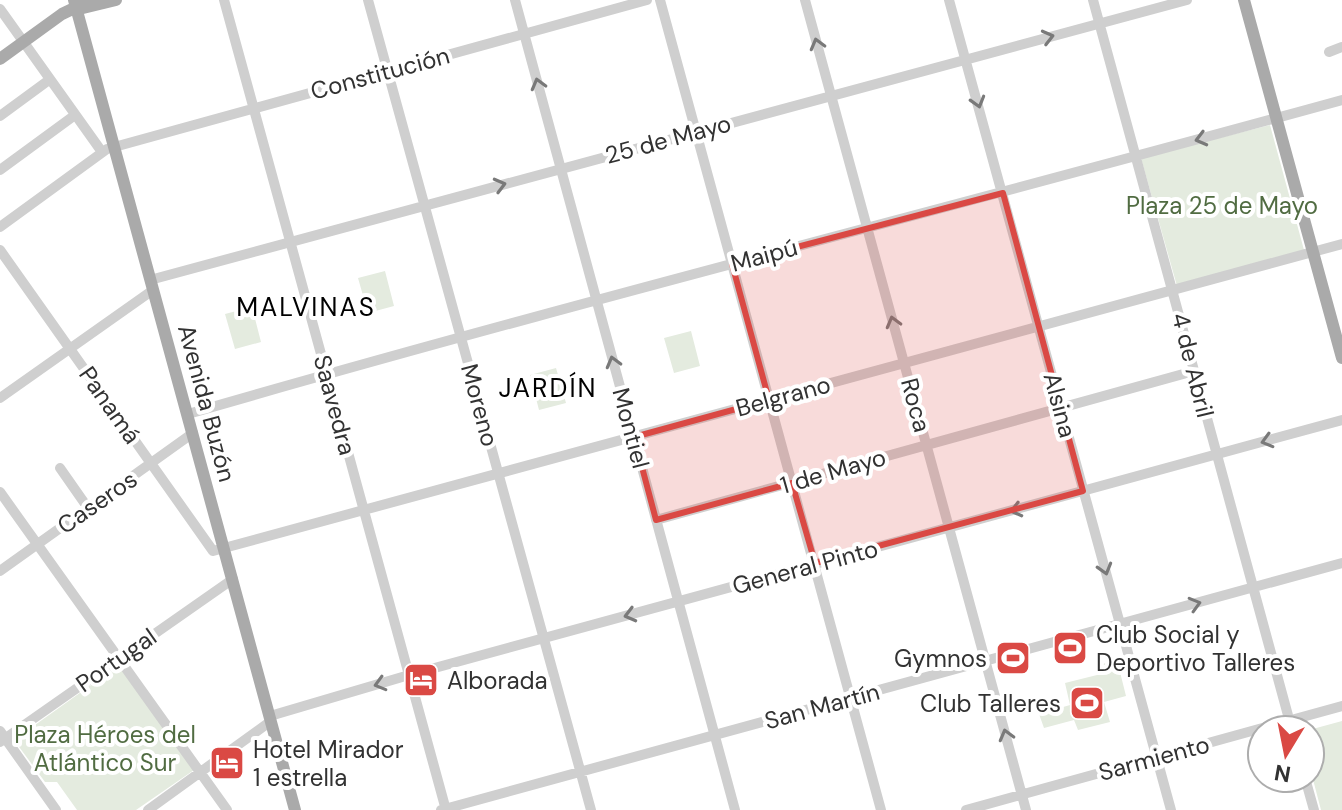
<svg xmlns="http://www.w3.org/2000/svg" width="1342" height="810" viewBox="0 0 1342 810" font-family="'DM Sans',sans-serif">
<rect width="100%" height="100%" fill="#fff"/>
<!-- green -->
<path fill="#e4ebdf" d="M1270,125L1304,250L1177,286L1141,158Z
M385,271L394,306L368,313L358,278Z
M252,307L261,342L235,349L225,314Z
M691,331L700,366L674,373L664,338Z
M556,368L566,403L539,410L530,375Z
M1117,660L1126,696L1104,702L1110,722L1078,730L1074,720L1044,728L1039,714L1070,705L1065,683L1097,675L1095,666Z
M119,665L194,770L136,810H77L57,782H45L14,740Z
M1342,721V810H1321L1310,768L1309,730Z"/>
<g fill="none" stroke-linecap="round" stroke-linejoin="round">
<!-- minor -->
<path stroke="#cfcfcf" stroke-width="10" d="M224,0L446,810
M368,0L591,810
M515,0L735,810
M660,0L881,810
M805,0L1026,810
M949,0L1171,810
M1093,0L1292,730
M0,9L102,152
M1329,52L1342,47
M0,116L49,80
M0,170L75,115
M0,227L107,149L647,0
M0,250L213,551L1342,244
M150,280L1187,0
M0,398L153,290
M188,414C571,303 958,206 1342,100
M60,468L88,508
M0,492L227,810
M656,520L1194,371
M0,571L193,433
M270,716L409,675L1342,420
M0,731L56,810
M0,742L233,579
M1305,778L1314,810
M148,810L271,721
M441,810L1342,563
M966,810L1342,706"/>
<!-- major -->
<path stroke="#aaa" stroke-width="12" d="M74,0L295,810
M1244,0L1342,358
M83,8L116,0
M0,59L62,14L91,0"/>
</g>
<!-- one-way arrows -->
<defs><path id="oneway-chevron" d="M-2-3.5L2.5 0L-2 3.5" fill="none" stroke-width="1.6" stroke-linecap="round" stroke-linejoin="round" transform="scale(2)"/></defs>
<g stroke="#797979">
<use href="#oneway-chevron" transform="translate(1048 37) rotate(-14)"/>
<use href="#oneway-chevron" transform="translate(817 44) rotate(-105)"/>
<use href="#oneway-chevron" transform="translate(538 84) rotate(-105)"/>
<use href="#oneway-chevron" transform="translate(978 102) rotate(74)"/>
<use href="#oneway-chevron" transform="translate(1201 139) rotate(165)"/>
<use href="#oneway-chevron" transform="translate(500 185) rotate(-15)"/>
<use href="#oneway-chevron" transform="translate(893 322) rotate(-105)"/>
<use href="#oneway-chevron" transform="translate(613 362) rotate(-105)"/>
<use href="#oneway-chevron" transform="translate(1267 441) rotate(164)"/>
<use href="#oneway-chevron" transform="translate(1016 510) rotate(165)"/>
<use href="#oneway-chevron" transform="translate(1105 569) rotate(74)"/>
<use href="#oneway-chevron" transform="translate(1195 604) rotate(-16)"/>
<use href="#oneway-chevron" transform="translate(630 615) rotate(165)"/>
<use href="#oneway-chevron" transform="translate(380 684) rotate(164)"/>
<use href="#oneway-chevron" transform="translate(1006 735) rotate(-105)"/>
</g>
<!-- marked area -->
<path fill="#da4944" fill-opacity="0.2" stroke="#da4944" stroke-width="6" stroke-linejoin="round" d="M1003,193L1083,491L815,563L792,483L656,520L634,437L769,400L732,264Z"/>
<!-- icons -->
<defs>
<g id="stadium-square" transform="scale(1.8)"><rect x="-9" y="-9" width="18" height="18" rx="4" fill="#da4944" stroke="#fff"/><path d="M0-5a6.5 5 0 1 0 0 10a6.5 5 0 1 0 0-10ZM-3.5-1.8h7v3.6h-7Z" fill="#fff"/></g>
<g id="hotel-square" transform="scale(1.8)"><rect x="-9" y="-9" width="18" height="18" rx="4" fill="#da4944" stroke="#fff"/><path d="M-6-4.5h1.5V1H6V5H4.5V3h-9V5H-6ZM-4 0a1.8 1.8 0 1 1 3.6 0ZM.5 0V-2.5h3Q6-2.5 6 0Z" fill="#fff"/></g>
</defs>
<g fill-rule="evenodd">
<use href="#stadium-square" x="1070" y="648"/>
<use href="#stadium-square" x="1013" y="658"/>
<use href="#hotel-square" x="421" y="680"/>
<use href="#stadium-square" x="1087" y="703"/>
<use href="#hotel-square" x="227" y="763"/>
</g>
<g text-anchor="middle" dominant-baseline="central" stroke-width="8" stroke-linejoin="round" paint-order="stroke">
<!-- street labels -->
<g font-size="24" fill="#323232" stroke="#fff">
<text transform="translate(380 73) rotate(-15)">Constitución</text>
<text transform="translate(668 139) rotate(-15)">25 de Mayo</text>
<text transform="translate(764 255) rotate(-15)">Maipú</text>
<text transform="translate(1193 365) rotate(76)">4 de Abril</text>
<text transform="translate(783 396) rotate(-15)">Belgrano</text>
<text transform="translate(207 403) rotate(75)">Avenida Buzón</text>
<text transform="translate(110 405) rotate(55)">Panamá</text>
<text transform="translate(335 405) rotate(75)">Saavedra</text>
<text transform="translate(480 405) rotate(75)">Moreno</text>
<text transform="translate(916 405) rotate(75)">Roca</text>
<text transform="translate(1060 405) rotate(75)">Alsina</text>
<text transform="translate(631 428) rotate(75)">Montiel</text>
<text transform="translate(833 471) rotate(-16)">1 de Mayo</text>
<text transform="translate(97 502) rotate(-35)">Caseros</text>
<text transform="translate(805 567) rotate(-15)">General Pinto</text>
<text transform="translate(116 660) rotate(-35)">Portugal</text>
<text transform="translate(822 706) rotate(-15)">San Martín</text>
<text transform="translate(1154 758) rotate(-15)">Sarmiento</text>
</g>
<!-- park labels -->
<g font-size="24" fill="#516c42" stroke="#fff">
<text x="1222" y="205">Plaza 25 de Mayo</text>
<text x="105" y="734">Plaza Héroes del<tspan x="105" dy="28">Atlántico Sur</tspan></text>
</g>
<!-- poi labels -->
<g font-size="24" fill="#323232" stroke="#fff" text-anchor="start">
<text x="1096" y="634">Club Social y<tspan x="1096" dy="28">Deportivo Talleres</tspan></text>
<text x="987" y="658" text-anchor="end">Gymnos</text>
<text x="447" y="680">Alborada</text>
<text x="1061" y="703" text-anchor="end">Club Talleres</text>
<text x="253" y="749">Hotel Mirador<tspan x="253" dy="28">1 estrella</tspan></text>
</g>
<!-- neighbourhood labels -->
<g font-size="26" letter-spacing="2" fill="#000" stroke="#fff">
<text x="306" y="307">MALVINAS</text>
<text x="548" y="388">JARDÍN</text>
</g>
</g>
<!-- north arrow -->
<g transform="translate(1286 754) rotate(190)"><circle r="38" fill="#ffffff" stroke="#adadad" stroke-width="2"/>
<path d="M0-6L14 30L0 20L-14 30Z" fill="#da4944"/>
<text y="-12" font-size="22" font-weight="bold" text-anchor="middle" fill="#323232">N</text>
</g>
</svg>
